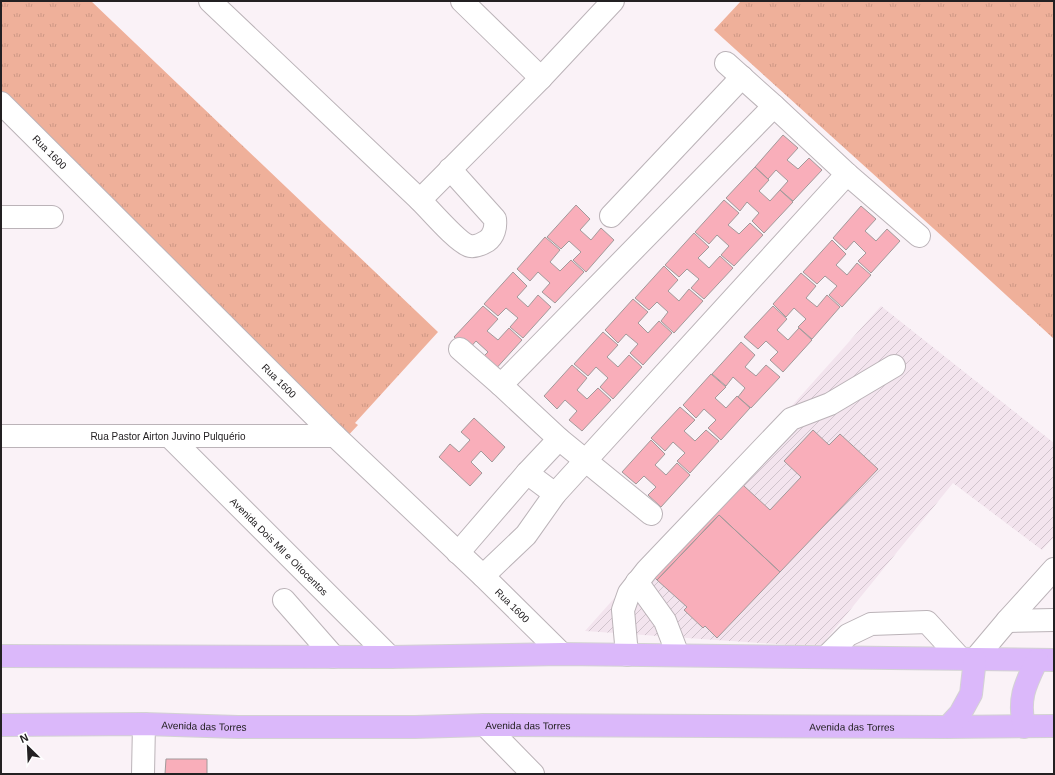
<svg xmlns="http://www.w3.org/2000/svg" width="1055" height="775" viewBox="0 0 1055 775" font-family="Helvetica,sans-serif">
<defs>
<pattern id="industrial-furrows" width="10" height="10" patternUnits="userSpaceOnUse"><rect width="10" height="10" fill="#f3e4ee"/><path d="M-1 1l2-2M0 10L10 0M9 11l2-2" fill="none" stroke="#d0c3cc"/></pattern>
<pattern id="grass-tufts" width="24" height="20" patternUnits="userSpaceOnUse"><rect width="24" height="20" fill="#efb09a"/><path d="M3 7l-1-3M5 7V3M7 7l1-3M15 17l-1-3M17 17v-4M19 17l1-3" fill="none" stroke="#cd9784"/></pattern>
</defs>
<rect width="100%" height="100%" fill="#faf2f7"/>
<!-- industrial -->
<path fill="url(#industrial-furrows)" d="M881,306L1054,443V537L1042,550L953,483L820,647L585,631L643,566L731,474Z"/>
<!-- grass -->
<path fill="url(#grass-tufts)" d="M1,1H91L438,332L355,423L358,425L344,440L1,100Z
M741,1H1054V339L944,238L714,30Z"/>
<!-- building -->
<path fill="#f9aeba" stroke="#a2999a" d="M783,135L798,148L787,160L798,169L809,158L822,170L793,201L780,190L788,181L776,170L768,179L755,167Z
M755,167L769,180L759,191L770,201L780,190L793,202L764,233L752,221L759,213L747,202L740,211L726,198Z
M724,200L739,213L728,225L739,234L750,223L763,235L734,266L721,255L729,246L717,235L709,244L695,232Z
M576,205L590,219L580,230L591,240L601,228L614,240L586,272L573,260L581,252L569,241L561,249L547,237Z
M861,206L876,219L865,231L876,241L887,229L900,241L871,273L858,261L866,253L854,241L846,250L833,238Z
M694,233L709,247L698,258L709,268L720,256L733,268L704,299L691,288L699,279L687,269L679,277L665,265Z
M545,237L560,250L550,262L560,271L571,260L584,272L555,303L542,292L550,283L538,272L530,281L517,269Z
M832,240L846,254L836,265L847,275L857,263L871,275L842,307L829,295L837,286L825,276L817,284L803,272Z
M664,266L678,280L668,291L679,301L689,289L703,301L674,333L661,321L668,312L657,302L649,310L635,298Z
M513,272L527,286L517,297L528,307L538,295L551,307L523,338L510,327L518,318L506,308L498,316L484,304Z
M801,273L816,286L806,298L817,307L827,295L840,307L812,339L798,327L806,319L794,308L786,317L773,304Z
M633,299L648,312L638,323L648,333L659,321L672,333L643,365L630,353L638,344L626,334L618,343L605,330Z
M483,306L498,319L487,331L498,340L509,328L522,340L493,372L480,360L488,352L476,341L468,350L454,337Z
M773,306L787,319L777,330L788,340L799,328L812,340L783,372L770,360L778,352L766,341L758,349L744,337Z
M603,332L618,345L607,357L618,367L629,355L642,367L613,399L600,387L608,378L596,367L588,376L574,364Z
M741,342L755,355L745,367L756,376L766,365L780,377L751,408L738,397L745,388L733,377L726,386L712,374Z
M572,365L587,378L577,390L587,399L598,388L611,400L582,431L569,420L577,411L565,400L557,409L544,396Z
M711,374L726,387L715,398L726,408L737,396L750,408L721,440L708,428L716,420L704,409L696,418L683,405Z
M680,407L695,420L684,431L695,441L706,430L719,441L690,473L677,461L685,453L673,442L665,451L651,438Z
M474,418L505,447L492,462L481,451L471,462L482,473L470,486L439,457L450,444L459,452L470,440L461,432Z
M813,430L829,445L840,434L878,469L780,572L719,515L657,580L647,570L731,474L770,510L801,477L784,461Z
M651,440L665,454L655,465L666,475L677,463L690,475L661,507L648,495L656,487L644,476L636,484L622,472Z
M719,515L780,572L717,638L705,626L703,628L684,610L687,607L657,580Z
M166,759H207V774H165Z"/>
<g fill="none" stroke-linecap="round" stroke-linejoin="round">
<!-- minor casing -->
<g stroke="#bbb3b8" stroke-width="24">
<g id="minor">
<path d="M210,1L420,200L541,78L613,1"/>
<path d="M462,1L541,78"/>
<path d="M726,63L774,106L847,174L919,236"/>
<path id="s1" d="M1,103L335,436L483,576L562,654"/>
<path d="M420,200C429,209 459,244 470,246C476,247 482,244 487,241C494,236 496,227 495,219L450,169"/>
<path d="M611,216L742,77"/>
<path d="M1,217H52"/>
<path d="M460,349L501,385L774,106"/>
<path d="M501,385L559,439L651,514"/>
<path id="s2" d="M1,436H335"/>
<path id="s3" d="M169,436L390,657"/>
<path d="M527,473L559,439"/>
<path d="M555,494L847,174"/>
<path d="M458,553L527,473L555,494L526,535L483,576"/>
<path d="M637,582L665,621L678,655"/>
<path d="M284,600L334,657"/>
<path d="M1007,621L1054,620"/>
<path d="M627,655L623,610L629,593L647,570L791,419L830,404L894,366"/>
<path d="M826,657L848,635L871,624L927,622L960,658"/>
<path d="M975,659L1007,621L1054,569"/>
<path d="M485,725L533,774"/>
<path d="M143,774L144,724"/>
</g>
</g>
<!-- major casing -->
<g stroke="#d3d2d3" stroke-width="24">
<g id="major">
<path d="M1,656L390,657L562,654L1054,660"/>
<path id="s4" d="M1,725L144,724L238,727H415L485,725L948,727L1054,726"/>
<path d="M948,727L960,714L971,694L975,659"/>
<path d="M1024,727C1018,698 1025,685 1037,660"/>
</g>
</g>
<!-- minor -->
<use href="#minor" stroke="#fff" stroke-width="22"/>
<!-- major -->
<use href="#major" stroke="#dbb8fa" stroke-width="22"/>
</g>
<g text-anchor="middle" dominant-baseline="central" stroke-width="3.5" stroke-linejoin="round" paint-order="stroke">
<!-- street labels -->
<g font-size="10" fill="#232022" stroke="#fff">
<text stroke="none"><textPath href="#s1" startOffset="69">Rua 1600</textPath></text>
<text stroke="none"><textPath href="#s1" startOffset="393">Rua 1600</textPath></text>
<text stroke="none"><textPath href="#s2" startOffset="167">Rua Pastor Airton Juvino Pulquério</textPath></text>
<text stroke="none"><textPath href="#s3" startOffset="156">Avenida Dois Mil e Oitocentos</textPath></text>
<text stroke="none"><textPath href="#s1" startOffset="717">Rua 1600</textPath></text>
<text stroke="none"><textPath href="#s4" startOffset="527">Avenida das Torres</textPath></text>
<text stroke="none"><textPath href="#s4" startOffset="203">Avenida das Torres</textPath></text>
<text stroke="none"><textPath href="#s4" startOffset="851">Avenida das Torres</textPath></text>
</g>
</g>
<!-- border -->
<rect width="1055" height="775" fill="none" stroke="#232022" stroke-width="4"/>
<!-- north arrow -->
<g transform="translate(28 747) rotate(336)" stroke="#ffffff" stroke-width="3" paint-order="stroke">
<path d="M0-3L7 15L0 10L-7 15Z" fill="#232022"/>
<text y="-6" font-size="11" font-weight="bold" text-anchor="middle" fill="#232022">N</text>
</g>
</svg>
